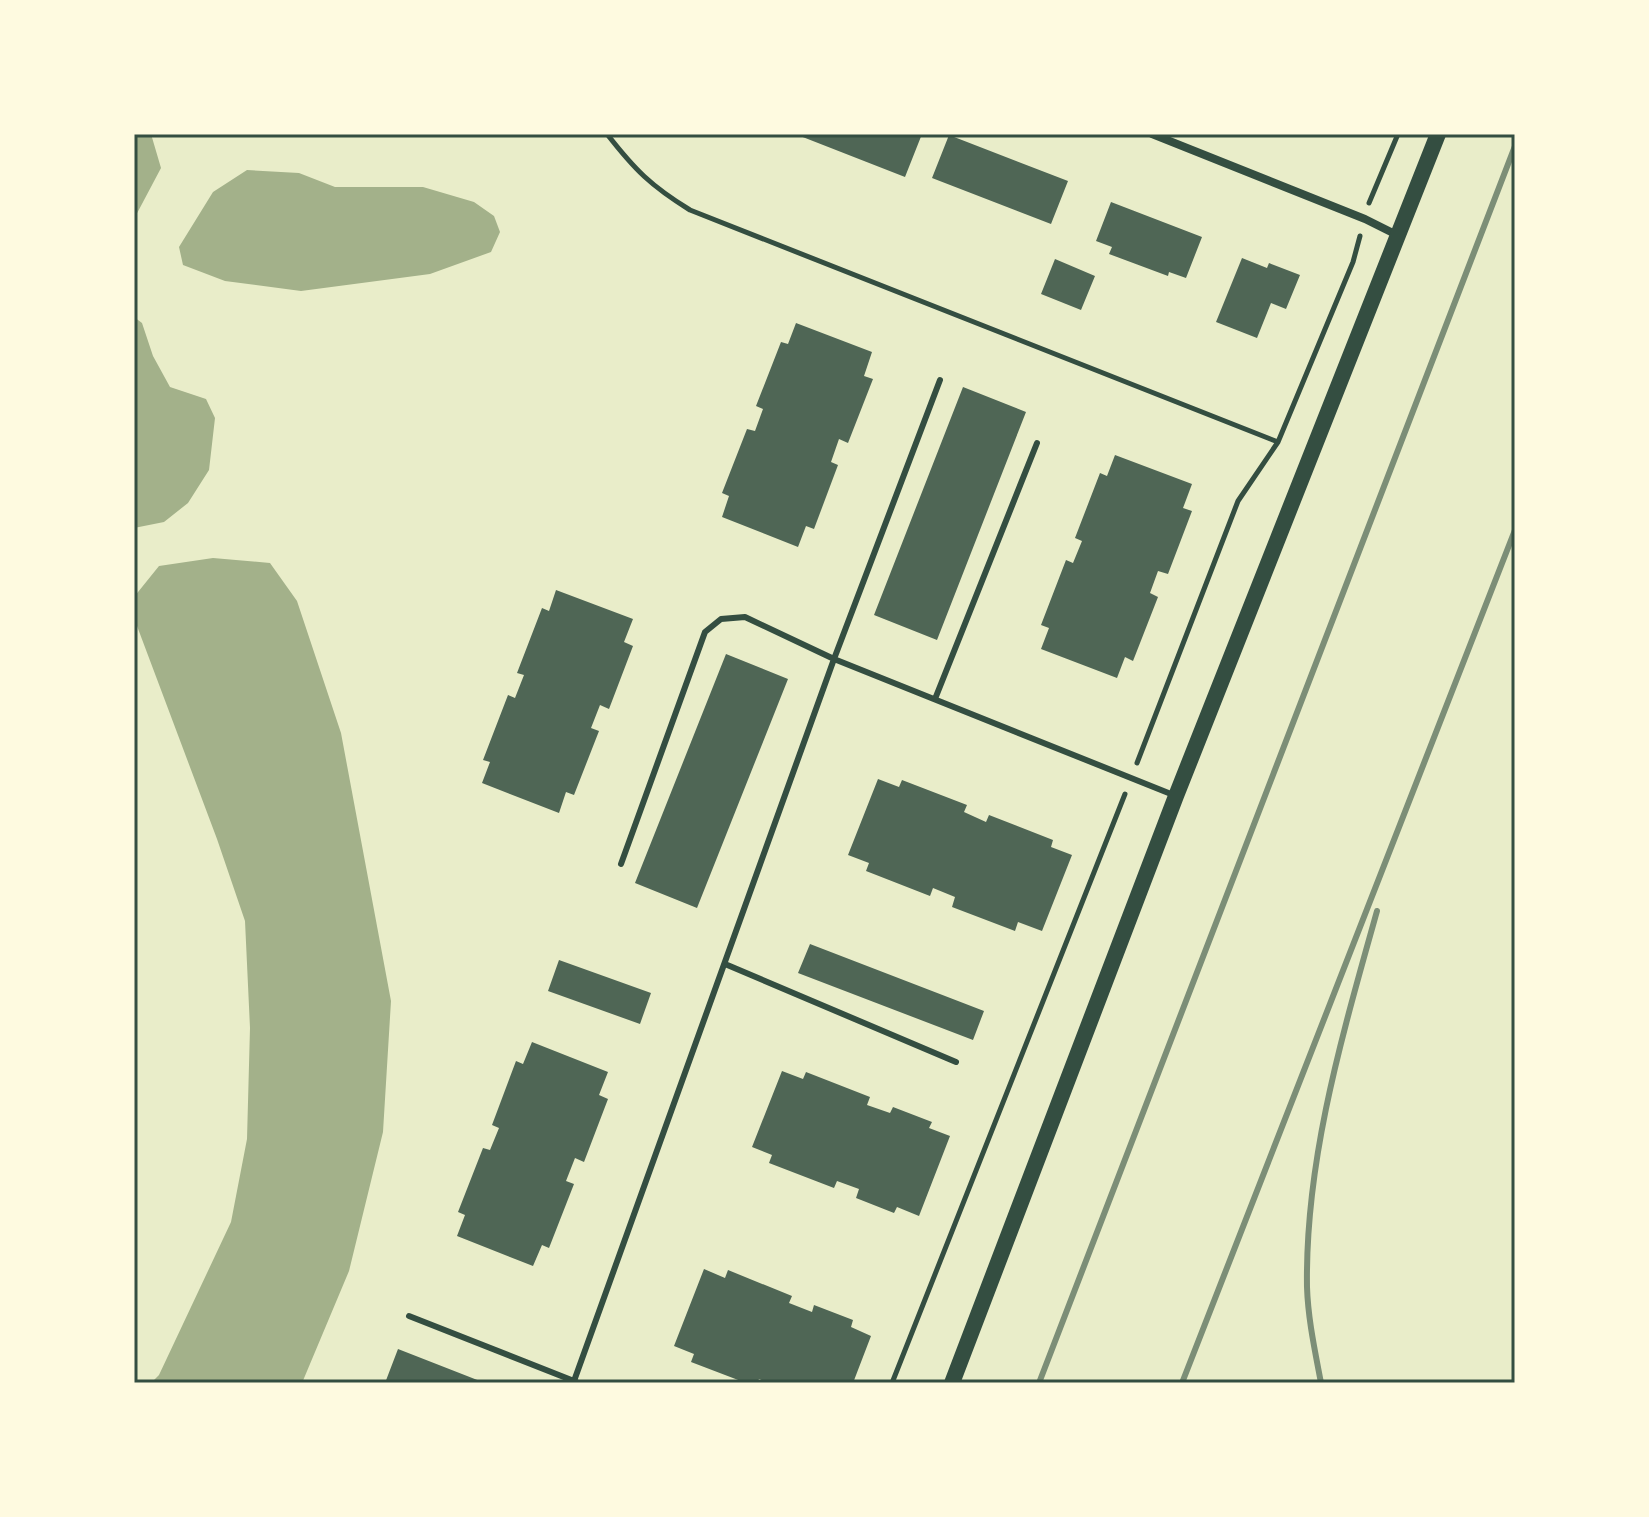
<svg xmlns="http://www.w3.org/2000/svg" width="1649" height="1517" viewBox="0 0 1649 1517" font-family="'Fira Sans',sans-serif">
<rect width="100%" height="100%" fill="#e9edc9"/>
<!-- water -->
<path fill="#a3b18a" d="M134,134H151L161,168L134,219Z
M247,170L299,173L335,187H423L474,202L494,216L500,232L491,252L430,274L301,291L225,281L183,265L179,247L213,192Z
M134,317L142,323L153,356L170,387L206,399L215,418L209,470L188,503L164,522L134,528Z
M213,558L270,563L297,601L341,733L391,1001L383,1132L349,1271L302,1383H151L159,1375L231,1222L247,1139L250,1028L245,921L217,839L134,618V597L159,566Z"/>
<!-- building -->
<path fill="#4f6655" d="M795,134H922L905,177Z
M949,135L1068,181L1051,224L932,178Z
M1111,202L1202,237L1186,278L1169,272L1168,276L1109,254L1112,247L1096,241Z
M1242,258L1267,268L1269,263L1300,275L1286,309L1271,303L1257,338L1216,322Z
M1055,259L1095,276L1081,310L1041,294Z
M796,323L872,352L864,376L873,379L848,443L839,439L831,462L838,465L814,529L806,526L798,547L722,517L729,496L722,493L747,429L755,431L763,409L756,406L781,342L788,344Z
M963,387L1026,412L937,640L874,615Z
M1115,455L1192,484L1183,508L1192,511L1168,574L1158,571L1150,593L1158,597L1133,661L1125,657L1117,678L1041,649L1049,628L1041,625L1066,560L1073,563L1082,541L1075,538L1100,473L1107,476Z
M556,590L633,619L624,642L633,646L609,709L600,705L591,728L599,731L574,795L566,792L559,813L482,783L490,762L483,760L508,695L515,698L524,675L517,673L542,608L549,611Z
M726,654L788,679L697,908L635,883Z
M878,779L899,787L902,780L967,805L964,812L986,822L989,815L1053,840L1051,847L1072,855L1042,931L1018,922L1015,931L952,907L955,897L933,888L930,896L866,871L869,863L848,855Z
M810,944L984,1011L973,1040L798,973Z
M559,960L651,993L640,1024L548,991Z
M532,1042L608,1072L599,1095L608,1099L584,1162L575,1158L566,1181L574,1184L549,1248L542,1245L533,1266L457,1236L465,1215L458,1212L483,1148L490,1150L499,1128L492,1125L516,1061L523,1064Z
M782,1071L803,1079L806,1072L870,1097L867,1105L890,1113L893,1107L932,1122L929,1128L950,1136L919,1216L897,1207L894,1213L856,1198L859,1189L837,1181L834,1188L769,1163L772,1155L752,1147Z
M704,1269L725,1278L728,1270L792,1296L789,1303L812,1312L814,1305L853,1320L851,1327L871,1336L853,1383H769L759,1379L757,1383H746L691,1362L694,1354L674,1346Z
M398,1349L485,1383H385Z"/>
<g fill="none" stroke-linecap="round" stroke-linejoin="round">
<!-- path -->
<path stroke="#344e41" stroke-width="5" d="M607,134C635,170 651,186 690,210L1278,442
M1369,203L1398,134
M1137,763L1238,501L1278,442L1353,262L1360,236
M892,1383L1125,794"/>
<!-- service -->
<path stroke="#344e41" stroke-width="6" d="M935,699L1037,443
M621,864L705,632L721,619L745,617L834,659L940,380
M725,964L956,1062
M409,1316L574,1381
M578,1383L574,1381L834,659L1176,796"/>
<!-- minor -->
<path stroke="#344e41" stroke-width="8" d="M1152,134L1365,219L1399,236"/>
<!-- secondary -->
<path stroke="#344e41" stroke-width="16" d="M952,1383L1176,796L1438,134"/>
<!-- rail -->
<path stroke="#7c8e77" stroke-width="6" d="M1039,1383L1515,146
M1182,1383L1515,530
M1321,1383C1315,1351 1308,1319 1307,1287C1305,1159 1343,1033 1377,911"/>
</g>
<!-- border -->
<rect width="1649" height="1517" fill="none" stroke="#fefae0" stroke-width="272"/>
<rect x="136" y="136" width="1377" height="1245" fill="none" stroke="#344e41" stroke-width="3"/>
</svg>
